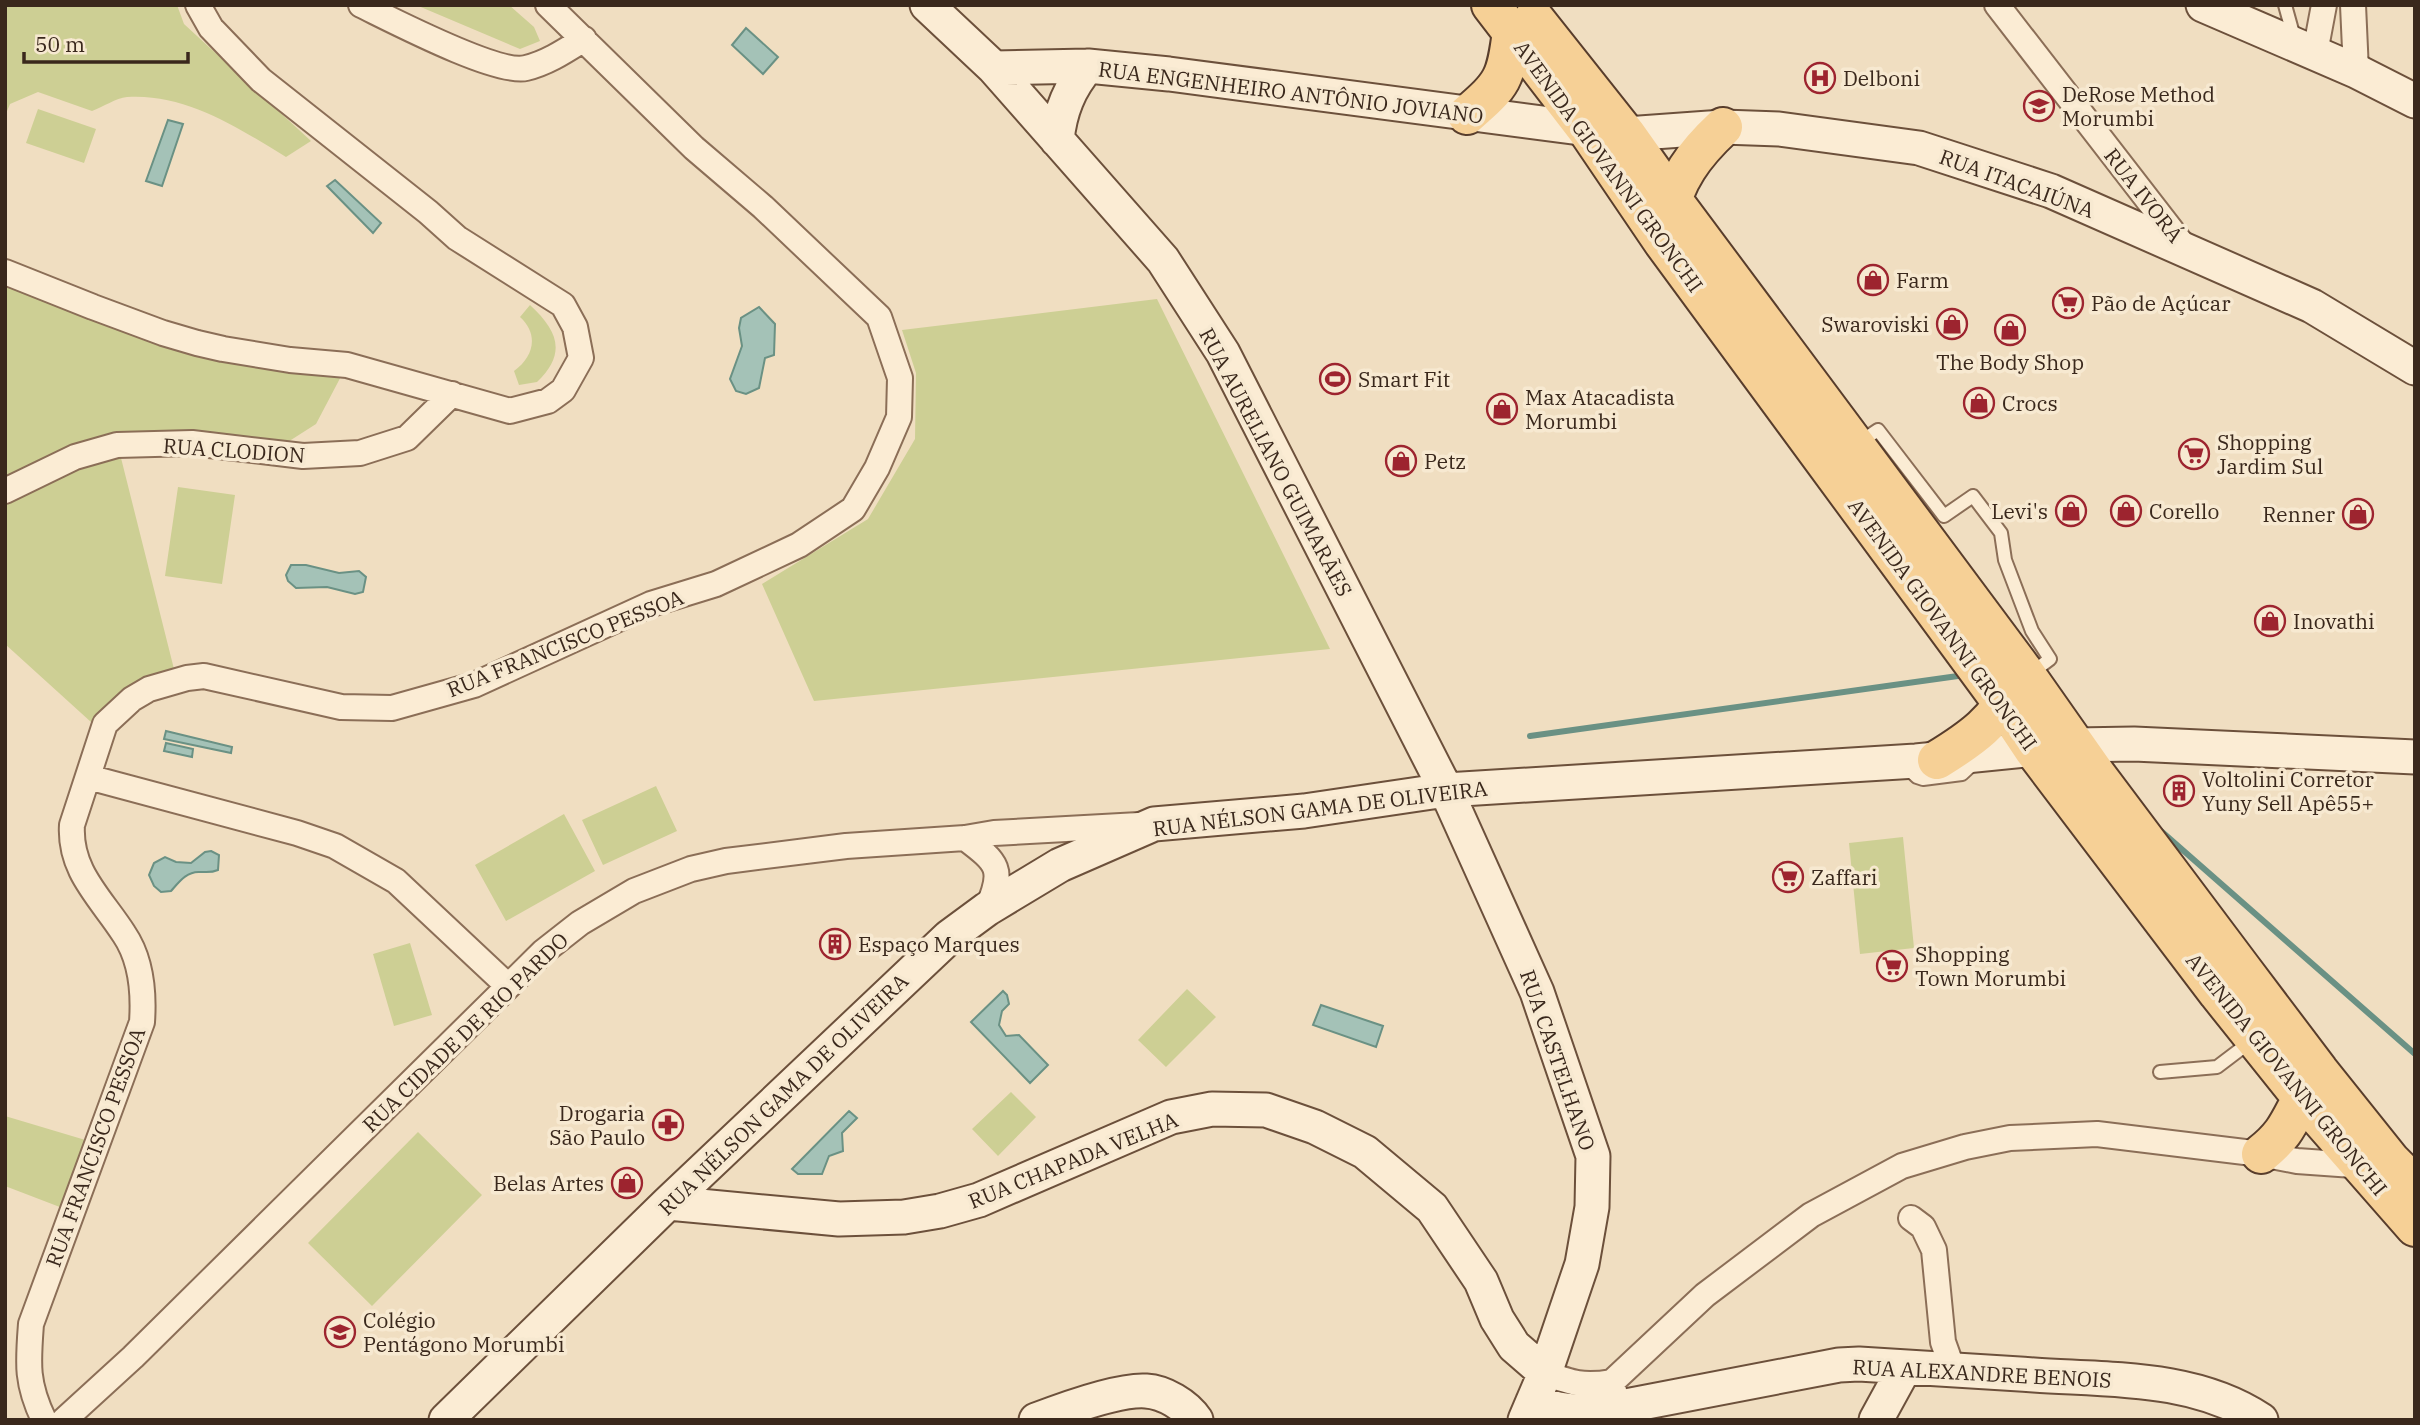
<svg xmlns="http://www.w3.org/2000/svg" width="2420" height="1425" viewBox="0 0 2420 1425" font-family="'IBM Plex Serif',serif">
<rect width="100%" height="100%" fill="#f0dec1"/>
<!-- green -->
<path fill="#cdcf94" d="M5,5H177L184,24L311,141L286,157C239,128 185,93 127,97C116,98 103,107 92,111L38,92L10,104L5,116Z
M416,5H509L534,27L540,41L520,49Z
M38,109L96,129L84,163L26,143Z
M5,272L149,328L347,365L316,424L269,454L118,446L175,673L102,732L5,644Z
M1157,299L1330,649L814,701L762,584L868,519L915,439L916,373L902,330Z
M530,305C558,331 567,353 537,382L519,385L514,371C534,357 539,334 520,317Z
M178,487L235,495L222,584L165,576Z
M656,786L677,831L603,865L582,820Z
M564,814L595,871L506,921L475,865Z
M1903,837L1914,948L1860,954L1849,843Z
M410,943L432,1015L394,1026L373,954Z
M1187,989L1216,1017L1166,1067L1138,1040Z
M1011,1092L1036,1117L998,1156L972,1129Z
M5,1116L92,1142L65,1209L5,1186Z
M418,1132L482,1195L372,1306L308,1243Z"/>
<!-- water -->
<path fill="#a4c2b7" stroke="#6a9184" stroke-width="2" d="M746,28L778,57L763,74L732,45Z
M168,120L183,124L162,186L146,181Z
M335,180L381,223L373,233L327,186Z
M759,307L775,324L774,355L765,358L759,388L746,394L736,391L730,379L742,346L739,328L741,318Z
M291,565H306L339,573L359,571L366,577L363,592L355,594L327,587L296,588L288,581L286,575Z
M166,731L232,747L231,753L164,739Z
M166,743L193,749L192,757L164,751Z
M211,851L219,855L218,870C211,873 208,872 200,872C187,871 179,882 171,891L161,892L154,886L149,875L154,863L165,857L176,862L191,863L205,852Z
M1003,991L1007,995L1009,1004L1002,1011L999,1025L1006,1036L1019,1035L1048,1065L1030,1083L971,1022Z
M1321,1005L1383,1026L1376,1047L1313,1025Z
M849,1111L857,1118L842,1133L843,1151L829,1156L822,1174H798L792,1169Z"/>
<g fill="none" stroke-linecap="round" stroke-linejoin="round">
<!-- stream -->
<path stroke="#6a9184" stroke-width="6" d="M1530,736L1965,675
M2161,831L2415,1054"/>
<!-- lane casing -->
<g stroke="#8b6e57" stroke-width="16">
<path id="lane" d="M2285,5L2295,41
M1860,442L1878,430L1944,516L1973,496L2001,533L2005,560L2032,631L2050,659L2030,674
M1906,767L1917,777L1923,779L1962,774L1976,761
M2160,1072L2217,1067L2246,1045"/>
</g>
<!-- street casing -->
<g stroke="#8b6e57" stroke-width="28">
<path id="street" d="M361,5C392,20 497,75 526,68C547,63 565,51 584,39
M1997,5L2186,249
M2353,5L2356,71
M2315,53L2324,5
M5,272L93,307L163,333L197,343L223,349L290,360L347,365L510,411L548,401L563,390L581,358L575,327L563,305L457,238L428,212L261,80L211,28L198,5
M5,491L75,457L117,445L192,443L303,456L360,453L407,438L452,394
M88,777L297,833L335,846L396,881L508,986
M965,838C998,863 1005,869 987,909
M1911,1218L1923,1227L1934,1250L1943,1342L1953,1370
M1545,1373C1572,1383 1583,1387 1612,1382
M1618,1408L1612,1382L1705,1295L1811,1215L1902,1166L1965,1147L2010,1138L2097,1134L2261,1154L2297,1161L2367,1166
M44,1420C26,1383 28,1363 31,1324L142,1022C144,993 141,959 124,934C101,898 69,871 72,825L105,724L132,699L149,689L187,678L204,676L341,707L392,708L474,685L651,604L716,584L799,545L853,509L877,468L899,417L900,378L879,317L763,207L694,148L548,5
M64,1420L133,1357L543,952L580,923L634,891L691,869L726,861L846,846L965,838L994,833L1139,825"/>
</g>
<!-- secondary casing -->
<g stroke="#6c503b" stroke-width="37">
<path id="secondary" d="M927,5L994,68L1163,260L1223,353L1446,790L1537,992L1593,1156L1592,1207L1582,1264L1545,1373L1525,1420
M2203,5L2356,71L2415,101
M994,68L1088,66L1169,74L1626,134L1723,127L1779,129L1919,148L2051,191L2312,306L2415,368
M1057,140C1060,111 1069,88 1088,66
M668,1203L839,1219L904,1217L940,1211L979,1200L1171,1117L1212,1109L1266,1110L1315,1127L1365,1152L1432,1208L1481,1281L1497,1319L1514,1346L1545,1373
M1533,1401C1556,1410 1575,1413 1600,1411L1839,1365L1859,1364C1918,1368 1976,1371 2034,1375C2110,1380 2195,1376 2261,1420
M446,1420L668,1203L949,937L987,909L1060,865L1154,824L1304,811L1446,790L1916,761L2075,745L2134,744L2415,757
M1036,1420C1062,1410 1119,1389 1146,1391C1164,1392 1186,1405 1196,1420
M1876,1420L1905,1367"/>
</g>
<!-- primary casing -->
<g stroke="#583d2c" stroke-width="42">
<path id="primary" d="M1491,5L1587,130L1663,242L2003,704L2033,749L2218,993L2302,1098L2415,1227
M1534,18L1626,134L1672,199L2022,669L2095,773L2242,969L2319,1071L2391,1161L2415,1185
M1467,115C1503,84 1506,79 1512,31
M1667,219C1675,180 1694,154 1723,127
M1937,760C1973,738 1995,722 2016,684
M2261,1154C2285,1135 2288,1124 2302,1098"/>
</g>
<!-- lane -->
<use href="#lane" stroke="#fbecd4" stroke-width="12"/>
<!-- street -->
<use href="#street" stroke="#fbecd4" stroke-width="24"/>
<!-- secondary -->
<use href="#secondary" stroke="#fbecd4" stroke-width="33"/>
<!-- primary -->
<use href="#primary" stroke="#f6d096" stroke-width="38"/>
</g>
<!-- icons -->
<defs>
<g id="hospital-ring" transform="scale(1.575)"><circle r="9.5" fill="#f7e9d1" stroke="#9d242f" stroke-width="1.5"/><path d="M-5-5h3v3.5h4V-5h3V5h-3V1.5h-4V5h-3Z" fill="#9d242f"/></g>
<g id="university-ring" transform="scale(1.575)"><circle r="9.5" fill="#f7e9d1" stroke="#9d242f" stroke-width="1.5"/><path d="M0-5L7-2L0 1L-7-2ZM-4 1L0 2.5L4 1V4Q0 6-4 4Z" fill="#9d242f"/></g>
<g id="shop-ring" transform="scale(1.575)"><circle r="9.5" fill="#f7e9d1" stroke="#9d242f" stroke-width="1.5"/><path d="M-5-2.5h2.3a2.7 3.5 0 0 1 5.4 0H5L5.5 6h-11ZM-1.5-2.5h3a1.5 2.3 0 0 0-3 0Z" fill="#9d242f"/></g>
<g id="supermarket-ring" transform="scale(1.575)"><circle r="9.5" fill="#f7e9d1" stroke="#9d242f" stroke-width="1.5"/><path d="M-6-5.5h2.5l.6 2H6L4.5 2H-2.5L-4.4-4H-6ZM-1.5 3.2a1.3 1.3 0 1 0 .1 0ZM3 3.2a1.3 1.3 0 1 0 .1 0Z" fill="#9d242f"/></g>
<g id="stadium-ring" transform="scale(1.575)"><circle r="9.5" fill="#f7e9d1" stroke="#9d242f" stroke-width="1.5"/><path d="M0-5a6.5 5 0 1 0 0 10a6.5 5 0 1 0 0-10ZM-3.5-1.8h7v3.6h-7Z" fill="#9d242f"/></g>
<g id="building-ring" transform="scale(1.575)"><circle r="9.5" fill="#f7e9d1" stroke="#9d242f" stroke-width="1.5"/><path d="M-4-6H4V6H1V3H-1V6H-4ZM-2.5-4.3h1.7v1.8h-1.7ZM.8-4.3h1.7v1.8H.8ZM-2.5-1h1.7V.8h-1.7ZM.8-1h1.7V.8H.8Z" fill="#9d242f"/></g>
<g id="pharmacy-ring" transform="scale(1.575)"><circle r="9.5" fill="#f7e9d1" stroke="#9d242f" stroke-width="1.5"/><path d="M-2-6h4v4h4v4h-4v4h-4v-4h-4v-4h4Z" fill="#9d242f"/></g>
<g id="school-ring" transform="scale(1.575)"><circle r="9.5" fill="#f7e9d1" stroke="#9d242f" stroke-width="1.5"/><path d="M0-5L7-2L0 1L-7-2ZM-4 1L0 2.5L4 1V4Q0 6-4 4Z" fill="#9d242f"/></g>
</defs>
<g fill-rule="evenodd">
<use href="#hospital-ring" x="1820" y="78"/>
<use href="#university-ring" x="2039" y="106"/>
<use href="#shop-ring" x="1873" y="280"/>
<use href="#supermarket-ring" x="2068" y="303"/>
<use href="#shop-ring" x="1952" y="324"/>
<use href="#shop-ring" x="2010" y="330"/>
<use href="#stadium-ring" x="1335" y="379"/>
<use href="#shop-ring" x="1979" y="403"/>
<use href="#shop-ring" x="1502" y="409"/>
<use href="#supermarket-ring" x="2194" y="454"/>
<use href="#shop-ring" x="1401" y="461"/>
<use href="#shop-ring" x="2071" y="511"/>
<use href="#shop-ring" x="2126" y="511"/>
<use href="#shop-ring" x="2358" y="514"/>
<use href="#shop-ring" x="2270" y="621"/>
<use href="#building-ring" x="2179" y="791"/>
<use href="#supermarket-ring" x="1788" y="877"/>
<use href="#building-ring" x="835" y="944"/>
<use href="#supermarket-ring" x="1892" y="966"/>
<use href="#pharmacy-ring" x="668" y="1125"/>
<use href="#shop-ring" x="627" y="1183"/>
<use href="#school-ring" x="340" y="1332"/>
</g>
<g text-anchor="middle" dominant-baseline="central" stroke-width="7" stroke-linejoin="round" paint-order="stroke">
<!-- poi labels -->
<g font-size="21" fill="#3a281c" stroke="#f7e9d1" text-anchor="start">
<text x="1843" y="78">Delboni</text>
<text x="2062" y="94">DeRose Method<tspan x="2062" dy="24">Morumbi</tspan></text>
<text x="1896" y="280">Farm</text>
<text x="2091" y="303">Pão de Açúcar</text>
<text x="1929" y="324" text-anchor="end">Swaroviski</text>
<text x="2010" y="362" text-anchor="middle">The Body Shop</text>
<text x="1358" y="379">Smart Fit</text>
<text x="1525" y="397">Max Atacadista<tspan x="1525" dy="24">Morumbi</tspan></text>
<text x="2002" y="403">Crocs</text>
<text x="2217" y="442">Shopping<tspan x="2217" dy="24">Jardim Sul</tspan></text>
<text x="1424" y="461">Petz</text>
<text x="2048" y="511" text-anchor="end">Levi's</text>
<text x="2149" y="511">Corello</text>
<text x="2335" y="514" text-anchor="end">Renner</text>
<text x="2293" y="621">Inovathi</text>
<text x="2202" y="779">Voltolini Corretor<tspan x="2202" dy="24">Yuny Sell Apê55+</tspan></text>
<text x="1811" y="877">Zaffari</text>
<text x="858" y="944">Espaço Marques</text>
<text x="1915" y="954">Shopping<tspan x="1915" dy="24">Town Morumbi</tspan></text>
<text x="645" y="1113" text-anchor="end">Drogaria<tspan x="645" dy="24">São Paulo</tspan></text>
<text x="604" y="1183" text-anchor="end">Belas Artes</text>
<text x="363" y="1320">Colégio<tspan x="363" dy="24">Pentágono Morumbi</tspan></text>
</g>
<!-- street labels -->
<g font-size="21" fill="#3a281c" stroke="#f7e9d1">
<text transform="translate(1291 92) rotate(7)">RUA ENGENHEIRO ANTÔNIO JOVIANO</text>
<text transform="translate(1609 166) rotate(54)">AVENIDA GIOVANNI GRONCHI</text>
<text transform="translate(2017 183) rotate(20)">RUA ITACAIÚNA</text>
<text transform="translate(2144 195) rotate(52)">RUA IVORÁ</text>
<text transform="translate(234 450) rotate(4)">RUA CLODION</text>
<text transform="translate(1276 462) rotate(62)">RUA AURELIANO GUIMARÃES</text>
<text transform="translate(1943 624) rotate(54)">AVENIDA GIOVANNI GRONCHI</text>
<text transform="translate(565 643) rotate(-22)">RUA FRANCISCO PESSOA</text>
<text transform="translate(1320 808) rotate(-7)">RUA NÉLSON GAMA DE OLIVEIRA</text>
<text transform="translate(465 1032) rotate(-44)">RUA CIDADE DE RIO PARDO</text>
<text transform="translate(1558 1060) rotate(71)">RUA CASTELHANO</text>
<text transform="translate(2287 1074) rotate(51)">AVENIDA GIOVANNI GRONCHI</text>
<text transform="translate(783 1094) rotate(-44)">RUA NÉLSON GAMA DE OLIVEIRA</text>
<text transform="translate(95 1147) rotate(-70)">RUA FRANCISCO PESSOA</text>
<text transform="translate(1073 1160) rotate(-22)">RUA CHAPADA VELHA</text>
<text transform="translate(1982 1373) rotate(3)">RUA ALEXANDRE BENOIS</text>
</g>
</g>
<!-- border -->
<rect width="2420" height="1425" fill="none" stroke="#3a281c" stroke-width="14"/>
<!-- scale -->
<path d="M24 52v10h164v-10" fill="none" stroke="#3a281c" stroke-width="3.5"/>
<text x="35" y="52" font-size="21" fill="#3a281c" stroke="#f7e9d1" stroke-width="5" paint-order="stroke">50 m</text>
</svg>
